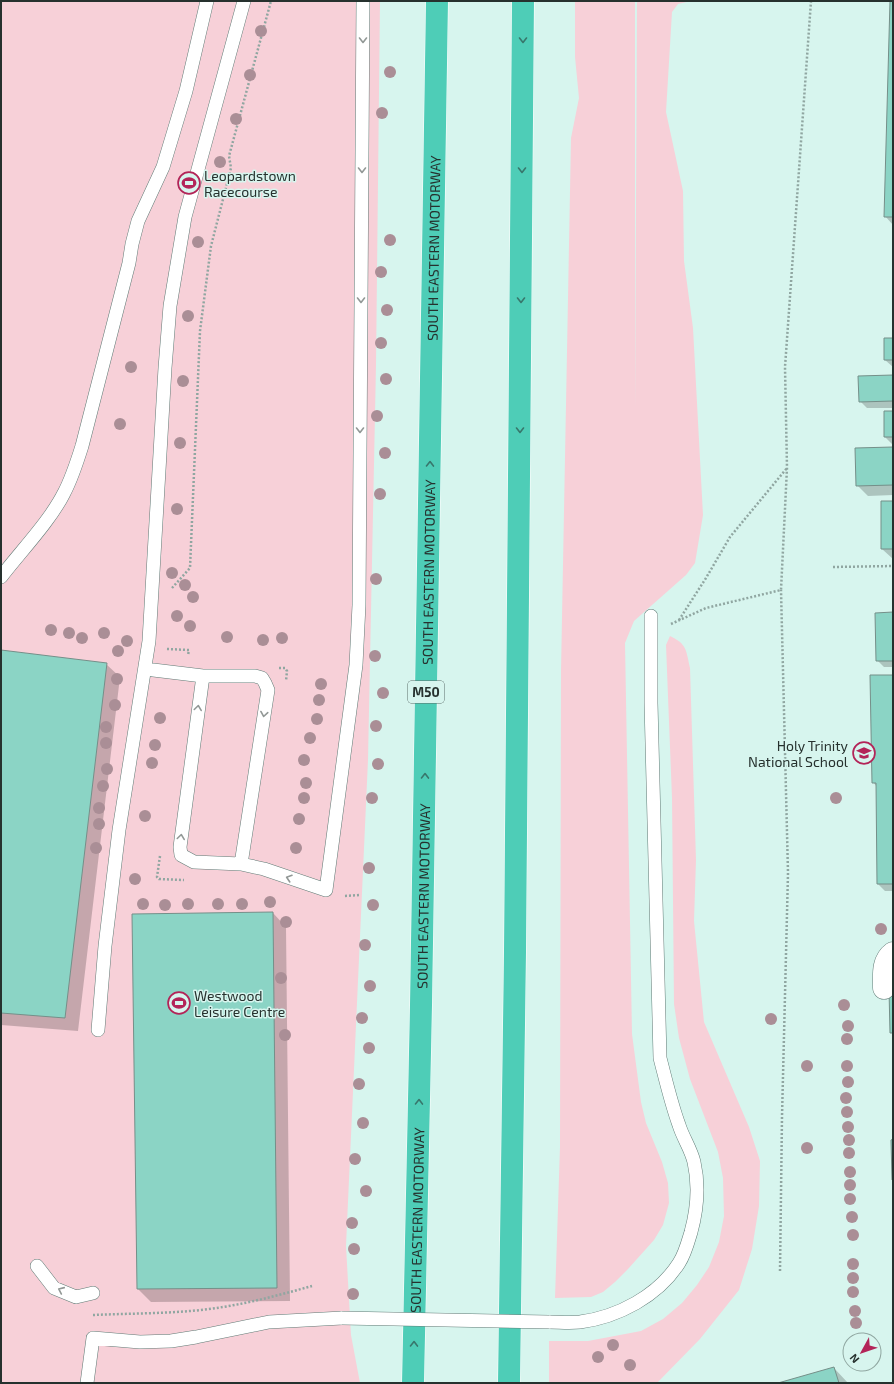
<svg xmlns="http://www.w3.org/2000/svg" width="894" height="1384" viewBox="0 0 894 1384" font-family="'Exo 2',sans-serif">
<rect width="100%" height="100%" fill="#d7f5ee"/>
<!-- green -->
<path fill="#f7d0d8" d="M1,1H380L376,365L368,760L346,1246L351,1335L360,1383H1Z
M575,1H635V413L637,1H691L678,4L672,12L666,112L683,191L684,261L693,328L703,515L695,563L686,575L634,621L625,643L632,1034L641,1102L646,1123L662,1162L668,1183L669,1203L663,1225L654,1240L628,1269L615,1282L603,1292L591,1297L555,1298L560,1147L561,671L571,138L579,98L575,57Z
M670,636C687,644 686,650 690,668L696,860L694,921L704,1022L749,1127L760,1161L759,1206L752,1249L739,1290L700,1339L657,1383H549V1341H588L641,1331L663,1319L682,1303L697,1285L709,1267L719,1242L724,1216L723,1178L718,1152L690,1079L679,1038L674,1004L672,798L666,645Z"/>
<!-- shadow -->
<path fill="#0003" d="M891,1H893V225L885,216Z
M885,339H893V367L885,360Z
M893,376V408H867L860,401Z
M893,412V444H892L885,437Z
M893,448V495L868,496L857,485Z
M893,502V559L882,549Z
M893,613V667H884L877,660Z
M1,651L106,664L120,677L78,1031L1,1025Z
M893,676V891H885L878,884L877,787L873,782Z
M273,913L286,927L290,1301L151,1302L138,1289Z
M834,1368L848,1383H782Z"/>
<!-- building -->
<path fill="#8bd4c5" stroke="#758f89" d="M890,1H893V217H884Z
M884,338H893V360H884Z
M893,375V401L859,402L858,376Z
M884,411H893V437H884Z
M893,447V485L856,486L855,448Z
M881,501H893V549H881Z
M893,612V661H876L875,613Z
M1,650L107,663L65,1018L1,1013Z
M870,675H893V884H877L876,783H872Z
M273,912L277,1288L137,1289L132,914Z
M889,989H893V1033H890Z
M893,1139V1180H892L891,1140Z
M834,1367L839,1383H778Z"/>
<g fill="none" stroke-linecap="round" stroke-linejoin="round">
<!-- service casing -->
<g stroke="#617b76" stroke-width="14">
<path id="service" d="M1,577C21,551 50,521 64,493C72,478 77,462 82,446L129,263L132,244L138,221L163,167L186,91L207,1
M145,669L203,676
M241,864L268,690L265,683L262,678L255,676H203L180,847L181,855L194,862L241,864L264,869L326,890L356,665L359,605L363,1
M98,1030L105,946L119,830L149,641L165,368L170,306L185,217L244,1
M37,1266L54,1288L76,1297L93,1293
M549,1322C559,1322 570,1323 580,1322C618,1317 658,1296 679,1263C685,1254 688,1242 691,1232C697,1210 699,1184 694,1162C691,1149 683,1138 679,1125C671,1103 666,1081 660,1058L651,703V616
M87,1383L93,1338L140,1342L171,1341L196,1337L269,1322L342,1318"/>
</g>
<!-- minor casing -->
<g stroke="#617b76" stroke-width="23">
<path id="minor" d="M884,988C884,975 882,961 893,953"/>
</g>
<!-- motorway casing -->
<g stroke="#fff" stroke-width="23">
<g id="motorway">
<path id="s1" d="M413,1383L421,1005L437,1"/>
<path d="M509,1383L515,952L523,1"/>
</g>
</g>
<!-- path -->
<path stroke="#90a6a1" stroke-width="2.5" stroke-dasharray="2 2" stroke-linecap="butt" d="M833,567L893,566
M172,588L190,568L200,331L211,246L231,168L229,156L271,1
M679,620L706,578L730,537L787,468
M671,624L706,608L781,590L787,468L785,367L811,1
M167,649L189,650L188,655
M279,668H285L287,671L286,681
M160,856L157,877L159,879L184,880
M345,896L360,895
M780,1271L782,1117L788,873L781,590
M93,1315C136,1313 181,1314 223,1307C254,1302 283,1294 312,1286"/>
<!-- service -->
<use href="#service" stroke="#fff" stroke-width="13"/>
<!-- minor -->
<use href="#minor" stroke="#fff" stroke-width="22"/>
<!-- motorway -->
<use href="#motorway" stroke="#4ecdb7" stroke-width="22"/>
<!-- service-bridge casing -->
<g stroke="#617b76" stroke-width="14" stroke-linecap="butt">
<path id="service-bridge" d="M342,1318L549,1322"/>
</g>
<!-- service-bridge -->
<use href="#service-bridge" stroke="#fff" stroke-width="13"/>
</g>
<!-- trees -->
<g fill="#aa8e96">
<circle cx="261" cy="31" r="6"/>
<circle cx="390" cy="72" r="6"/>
<circle cx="250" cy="75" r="6"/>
<circle cx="382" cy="113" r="6"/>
<circle cx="236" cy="119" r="6"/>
<circle cx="220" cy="162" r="6"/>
<circle cx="390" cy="240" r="6"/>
<circle cx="198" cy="242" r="6"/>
<circle cx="381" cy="272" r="6"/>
<circle cx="387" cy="310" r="6"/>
<circle cx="188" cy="316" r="6"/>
<circle cx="381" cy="343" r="6"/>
<circle cx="131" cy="367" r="6"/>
<circle cx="386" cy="379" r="6"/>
<circle cx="183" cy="381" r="6"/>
<circle cx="377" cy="416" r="6"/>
<circle cx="120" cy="424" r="6"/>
<circle cx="180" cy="443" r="6"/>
<circle cx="385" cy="453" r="6"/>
<circle cx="380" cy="494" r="6"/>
<circle cx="177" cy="509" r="6"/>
<circle cx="172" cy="573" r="6"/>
<circle cx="376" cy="579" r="6"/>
<circle cx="185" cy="585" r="6"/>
<circle cx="193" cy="597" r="6"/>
<circle cx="177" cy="616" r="6"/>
<circle cx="190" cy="626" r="6"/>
<circle cx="51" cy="630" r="6"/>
<circle cx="69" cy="633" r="6"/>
<circle cx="104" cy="633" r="6"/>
<circle cx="227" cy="637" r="6"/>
<circle cx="82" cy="638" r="6"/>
<circle cx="282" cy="638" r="6"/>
<circle cx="263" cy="640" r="6"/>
<circle cx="127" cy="641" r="6"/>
<circle cx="118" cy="651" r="6"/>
<circle cx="375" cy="656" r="6"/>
<circle cx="117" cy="679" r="6"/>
<circle cx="321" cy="684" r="6"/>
<circle cx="383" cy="693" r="6"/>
<circle cx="319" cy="700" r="6"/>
<circle cx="115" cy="705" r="6"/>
<circle cx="160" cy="718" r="6"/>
<circle cx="317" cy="719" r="6"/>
<circle cx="376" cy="726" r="6"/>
<circle cx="106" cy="727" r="6"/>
<circle cx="310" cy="738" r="6"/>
<circle cx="106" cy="743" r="6"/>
<circle cx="155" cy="745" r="6"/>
<circle cx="304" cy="760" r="6"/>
<circle cx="152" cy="763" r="6"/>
<circle cx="378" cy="764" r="6"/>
<circle cx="107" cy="769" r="6"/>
<circle cx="306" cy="783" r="6"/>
<circle cx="103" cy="786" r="6"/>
<circle cx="304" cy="798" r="6"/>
<circle cx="372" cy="798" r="6"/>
<circle cx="836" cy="798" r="6"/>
<circle cx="99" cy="808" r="6"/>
<circle cx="145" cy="816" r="6"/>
<circle cx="299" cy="819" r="6"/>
<circle cx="99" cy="824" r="6"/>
<circle cx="96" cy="848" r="6"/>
<circle cx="296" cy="848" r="6"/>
<circle cx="369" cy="868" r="6"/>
<circle cx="135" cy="879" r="6"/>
<circle cx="270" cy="902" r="6"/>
<circle cx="143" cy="904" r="6"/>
<circle cx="188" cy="904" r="6"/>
<circle cx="218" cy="904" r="6"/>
<circle cx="242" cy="904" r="6"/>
<circle cx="165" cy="905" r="6"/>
<circle cx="373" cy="905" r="6"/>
<circle cx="286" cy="922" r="6"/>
<circle cx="881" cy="929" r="6"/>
<circle cx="365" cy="945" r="6"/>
<circle cx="281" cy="978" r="6"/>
<circle cx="370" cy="986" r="6"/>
<circle cx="844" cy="1005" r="6"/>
<circle cx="362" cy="1018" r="6"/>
<circle cx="771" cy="1019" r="6"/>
<circle cx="848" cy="1026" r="6"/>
<circle cx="285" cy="1035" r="6"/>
<circle cx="847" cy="1039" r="6"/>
<circle cx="369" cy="1048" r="6"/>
<circle cx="807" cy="1066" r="6"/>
<circle cx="847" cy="1066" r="6"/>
<circle cx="848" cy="1082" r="6"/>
<circle cx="359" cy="1084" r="6"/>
<circle cx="846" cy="1098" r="6"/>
<circle cx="847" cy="1112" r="6"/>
<circle cx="363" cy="1123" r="6"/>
<circle cx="848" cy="1127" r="6"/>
<circle cx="849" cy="1140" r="6"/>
<circle cx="807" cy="1148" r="6"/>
<circle cx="849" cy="1153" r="6"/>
<circle cx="355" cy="1159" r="6"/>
<circle cx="850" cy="1172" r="6"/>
<circle cx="850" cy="1185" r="6"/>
<circle cx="366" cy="1191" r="6"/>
<circle cx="850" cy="1199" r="6"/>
<circle cx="852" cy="1217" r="6"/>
<circle cx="352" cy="1223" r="6"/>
<circle cx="853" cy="1235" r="6"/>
<circle cx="354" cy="1249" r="6"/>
<circle cx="853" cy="1264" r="6"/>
<circle cx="853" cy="1278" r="6"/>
<circle cx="853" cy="1292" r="6"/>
<circle cx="353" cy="1294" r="6"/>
<circle cx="855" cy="1311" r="6"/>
<circle cx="856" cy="1323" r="6"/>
<circle cx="613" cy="1345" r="6"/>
<circle cx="598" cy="1357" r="6"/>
<circle cx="630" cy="1365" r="6"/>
</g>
<!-- one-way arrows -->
<defs><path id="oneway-chevron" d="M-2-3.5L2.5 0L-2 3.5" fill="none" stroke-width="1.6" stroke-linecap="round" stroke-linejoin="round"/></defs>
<g stroke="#929896">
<use href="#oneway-chevron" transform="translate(363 40) rotate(90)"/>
<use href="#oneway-chevron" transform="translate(362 170) rotate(90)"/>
<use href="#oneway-chevron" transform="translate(361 300) rotate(90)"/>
<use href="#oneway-chevron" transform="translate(360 430) rotate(90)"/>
<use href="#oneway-chevron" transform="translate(198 708) rotate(-82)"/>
<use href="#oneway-chevron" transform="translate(264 714) rotate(99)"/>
<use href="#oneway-chevron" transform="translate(181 837) rotate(-82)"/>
<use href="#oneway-chevron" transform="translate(289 878) rotate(-162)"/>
<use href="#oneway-chevron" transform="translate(61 1290) rotate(-156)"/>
</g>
<g stroke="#38776c">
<use href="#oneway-chevron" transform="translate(523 40) rotate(90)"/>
<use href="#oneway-chevron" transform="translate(522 170) rotate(90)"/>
<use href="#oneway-chevron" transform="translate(521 300) rotate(90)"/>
<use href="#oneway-chevron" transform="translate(520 430) rotate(90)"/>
<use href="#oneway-chevron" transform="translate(430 464) rotate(-89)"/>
<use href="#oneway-chevron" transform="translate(425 776) rotate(-89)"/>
<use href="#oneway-chevron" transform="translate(419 1102) rotate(-89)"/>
<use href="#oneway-chevron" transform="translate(414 1344) rotate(-89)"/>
</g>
<!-- icons -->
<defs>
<g id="stadium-ring" transform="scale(1.15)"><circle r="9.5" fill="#d7f5ee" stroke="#b32458" stroke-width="1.5"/><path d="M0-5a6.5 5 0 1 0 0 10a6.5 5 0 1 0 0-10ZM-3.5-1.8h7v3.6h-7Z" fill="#b32458"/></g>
<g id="school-ring" transform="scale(1.15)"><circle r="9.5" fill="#d7f5ee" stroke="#b32458" stroke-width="1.5"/><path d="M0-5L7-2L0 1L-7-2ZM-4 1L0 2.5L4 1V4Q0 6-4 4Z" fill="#b32458"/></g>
</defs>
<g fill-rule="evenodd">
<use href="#stadium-ring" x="189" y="183"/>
<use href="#school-ring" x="864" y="753"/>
<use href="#stadium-ring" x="179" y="1003"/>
</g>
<g text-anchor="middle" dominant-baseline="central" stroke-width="3" stroke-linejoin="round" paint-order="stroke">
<!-- shield labels -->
<rect fill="#d7f5ee" stroke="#5b6c68" stroke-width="1" x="408" y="681" width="36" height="22" rx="3"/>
<g font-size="13" font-weight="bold" fill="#26312e">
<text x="426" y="692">M50</text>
</g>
<!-- poi labels -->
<g font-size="14" fill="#26312e" stroke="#d7f5ee" text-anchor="start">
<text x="204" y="175">Leopardstown<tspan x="204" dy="16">Racecourse</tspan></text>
<text x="848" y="745" text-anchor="end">Holy Trinity<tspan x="848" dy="16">National School</tspan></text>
<text x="194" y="995">Westwood<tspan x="194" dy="16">Leisure Centre</tspan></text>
</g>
<!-- street labels -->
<g font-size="14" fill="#26312e" stroke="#d7f5ee">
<text stroke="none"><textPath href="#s1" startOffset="1135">SOUTH EASTERN MOTORWAY</textPath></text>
<text stroke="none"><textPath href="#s1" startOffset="811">SOUTH EASTERN MOTORWAY</textPath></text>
<text stroke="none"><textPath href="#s1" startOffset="487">SOUTH EASTERN MOTORWAY</textPath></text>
<text stroke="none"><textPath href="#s1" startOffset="163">SOUTH EASTERN MOTORWAY</textPath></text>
</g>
</g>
<!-- border -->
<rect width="894" height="1384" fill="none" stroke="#26312e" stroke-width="4"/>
<!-- north arrow -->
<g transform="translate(862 1352) rotate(230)"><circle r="19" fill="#d7f5ee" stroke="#90a7a1"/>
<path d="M0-3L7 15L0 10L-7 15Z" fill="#b32458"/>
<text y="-6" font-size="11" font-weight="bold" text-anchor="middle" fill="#26312e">N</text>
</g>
</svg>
